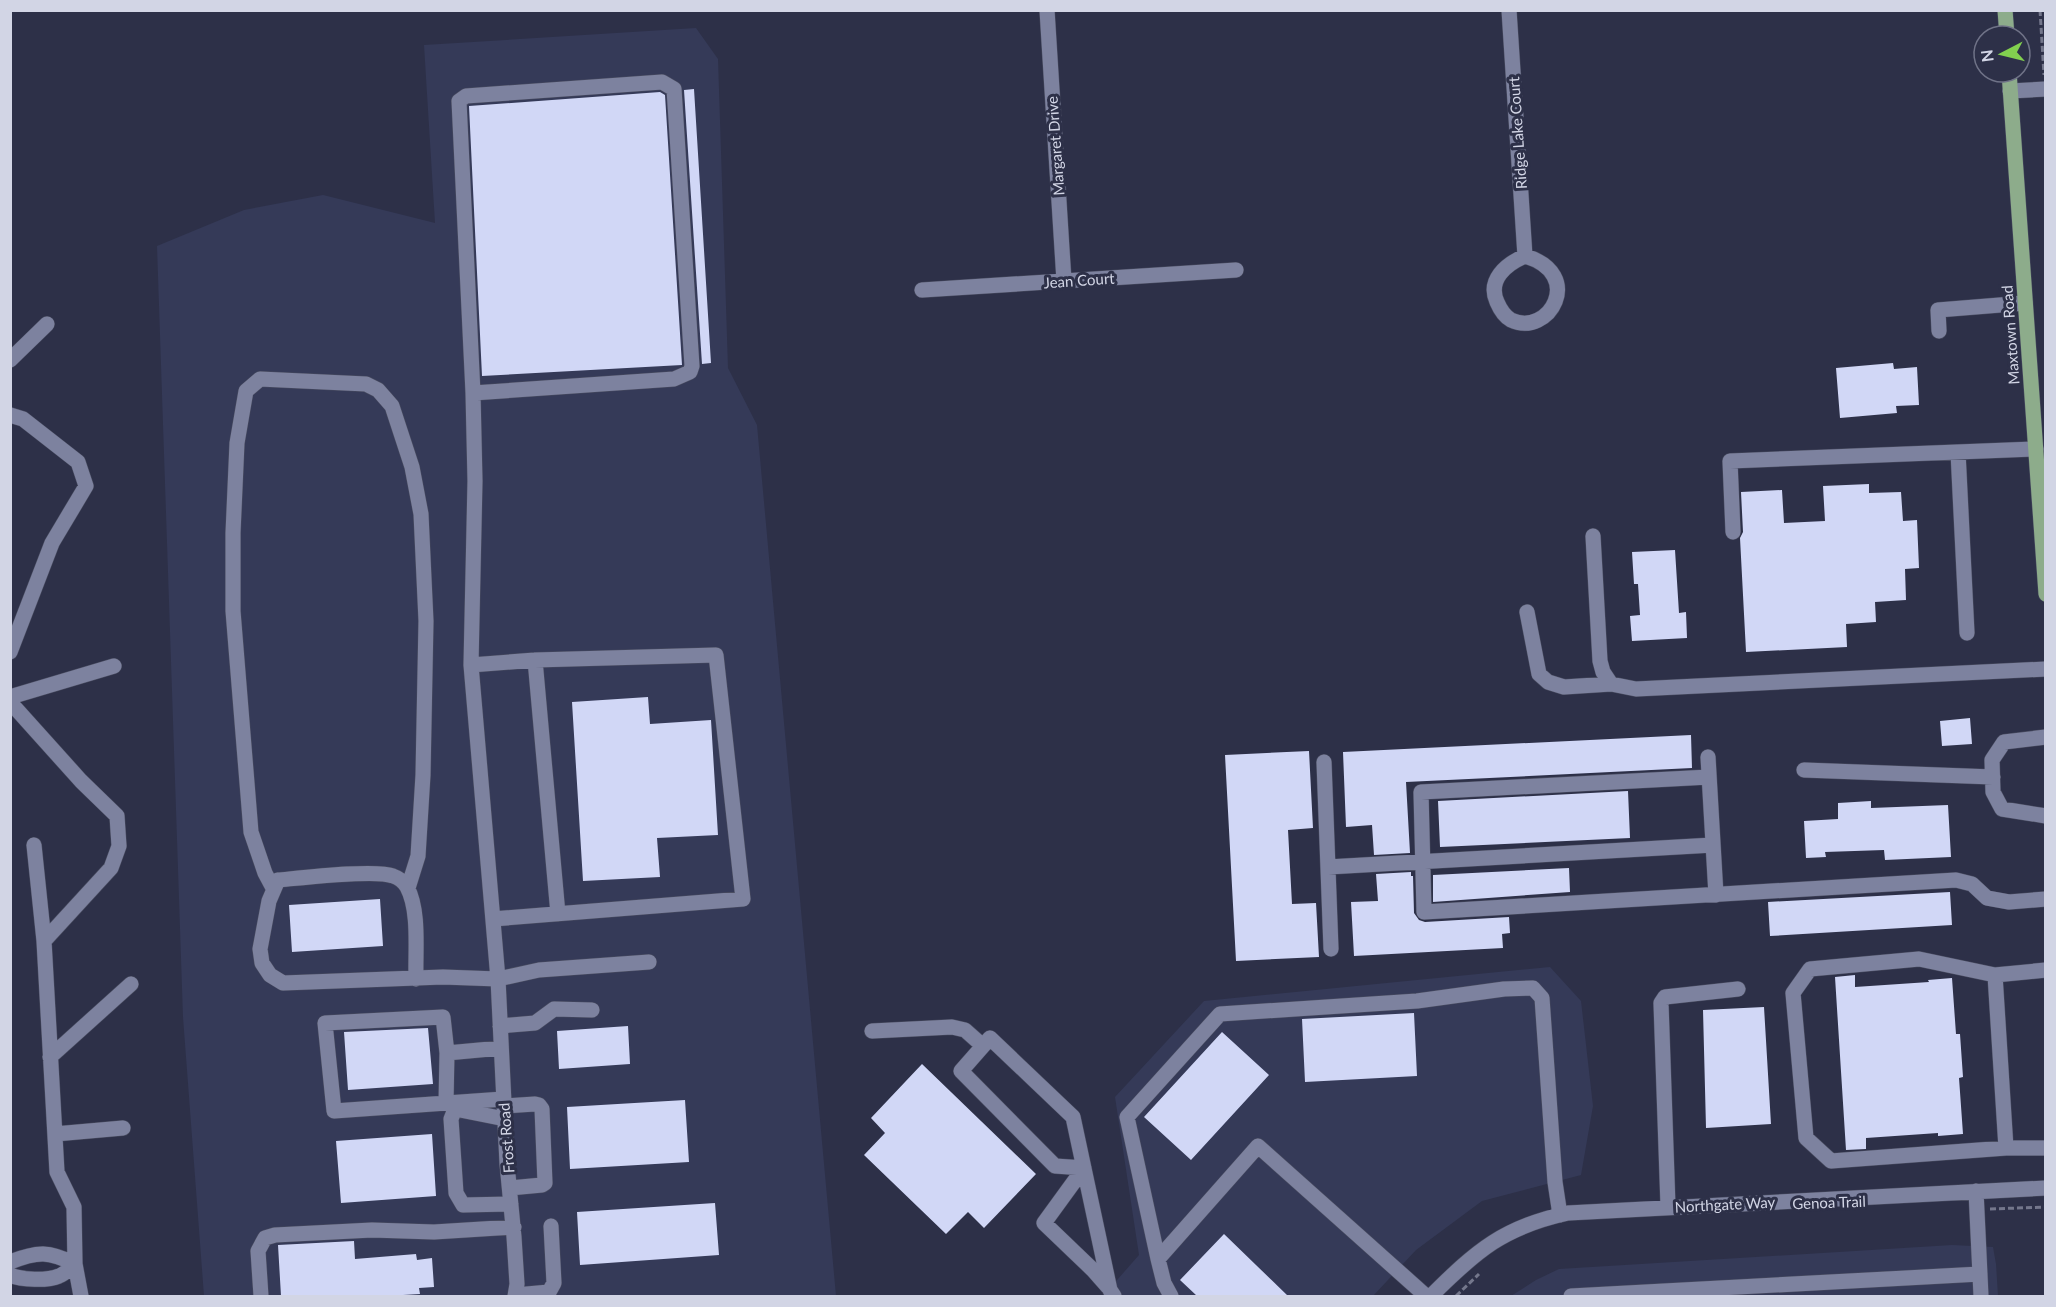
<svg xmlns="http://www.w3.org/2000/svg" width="2056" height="1307" viewBox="0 0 2056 1307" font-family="Lato,sans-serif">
<rect width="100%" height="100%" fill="#2d3048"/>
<!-- built -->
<path fill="#353a58" d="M696,28L718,59L728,368L757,425L836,1296H204L183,1017L157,246L244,210L323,195L435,223L424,45Z
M1550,967L1581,1001L1593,1106L1581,1175L1482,1201L1416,1250L1373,1296H1103L1139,1255L1115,1097L1204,1001Z
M1952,1245L1993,1247L1996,1264L1998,1296H1511L1536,1280L1559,1269Z"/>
<!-- building -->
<path fill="#d1d7f6" d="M694,89L711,363L702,364L684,90Z
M660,92L665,95L682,365L482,376L469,106Z
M1893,363L1894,369L1917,367L1919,405L1896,406L1897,413L1840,418L1836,368Z
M1869,484V493L1901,492L1903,521L1917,520L1919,568L1905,569L1906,600L1875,602L1876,622L1846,624L1847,647L1746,652L1740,538L1743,532L1741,492L1782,490L1784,523L1825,521L1823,486Z
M1675,550L1679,613L1686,612L1687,638L1632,641L1630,616L1640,615L1638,584H1634L1632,552Z
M648,697L650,724L711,720L718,835L657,838L660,877L583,881L572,702Z
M1970,718L1972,744L1942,746L1940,721Z
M1691,735L1692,768L1406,782L1410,853L1374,855L1372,825L1346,827L1343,752Z
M1309,751L1313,828L1288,830L1292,904L1316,903L1319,957L1236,961L1225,755Z
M1628,791L1630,838L1440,847L1438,801Z
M1871,801V808L1948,805L1951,857L1885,860L1884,850L1825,852L1826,857L1806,858L1804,821L1838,819V803Z
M1569,868L1570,892L1433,902V875Z
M1411,872V876H1413L1414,913L1419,920L1425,922L1509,917L1510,933L1502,934L1503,948L1354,956L1351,902L1378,901L1376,874Z
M1950,892L1952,925L1770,936L1768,902Z
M380,899L383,946L292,952L289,905Z
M1855,975V987L1929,982L1928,980L1952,978L1956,1034H1960L1963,1077L1959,1078L1963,1134L1938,1136V1133L1866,1138V1149L1846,1150L1835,977Z
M1764,1007L1771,1124L1706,1128L1703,1010Z
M1414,1013L1417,1076L1305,1082L1302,1019Z
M628,1026L630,1064L559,1069L557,1031Z
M428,1028L433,1084L348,1090L344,1032Z
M1222,1032L1269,1075L1191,1160L1144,1117Z
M922,1064L1036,1174L984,1228L968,1212L946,1234L864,1155L885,1133L871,1118Z
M685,1100L689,1162L570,1169L567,1107Z
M432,1134L436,1196L341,1203L336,1141Z
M715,1203L719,1255L580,1265L577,1212Z
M1224,1234L1288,1296H1197L1180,1280Z
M354,1241L355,1259L416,1254L417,1260L432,1258L434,1287L419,1288L420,1294L386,1296H281L278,1245Z"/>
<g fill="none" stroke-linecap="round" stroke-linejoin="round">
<!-- minor casing -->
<g stroke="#4a4d61" stroke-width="16">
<path id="minor" d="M1047,10L1064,281
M1509,10L1525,256
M2010,91L2046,89
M1525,256C1586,274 1549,338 1511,320C1504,316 1500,309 1497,302C1487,280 1506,264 1525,256Z
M922,290L1236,270
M1939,331L1938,310L2025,303
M10,360L47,324
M473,393L674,379L690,372L692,366L674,89L662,82L466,96L459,101L473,393L475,481L471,665L498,979L507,1164L514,1237L517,1284L515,1296
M10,415L23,419L78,462L86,486L52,543L10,652
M1958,452L1967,633
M1733,532L1730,461L2036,449
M1593,536L1600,661L1603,672L1611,684L1636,689L2046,669
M1527,612L1539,674L1548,682L1564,687L1611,684
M535,660L558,914
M471,665L535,660L716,655L743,899L493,919
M10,697L114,666
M10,702L81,781L117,816L119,846L111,868L44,941L57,1172L74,1207L75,1264L81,1296
M2046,737L2004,742L1992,760L1993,792L2002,809L2046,816
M1708,757L1716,895
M1324,762L1331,949
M1804,770L1993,777
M1709,777L1421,792L1424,912L1956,880L1972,884L1987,898L2009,902L2046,899
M34,845L44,941
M1328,867L1713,845
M273,888L265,873L251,832L233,611V533L237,443L246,391L260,379L366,384L378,390L392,406L412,467L421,514L426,621L423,775L418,856L408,888
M2046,970L1995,975L2006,1148H2046
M1995,975L1919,959L1810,969L1793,993L1806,1138L1831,1161L2006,1148
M416,979C415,952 420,911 407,887C404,882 399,878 393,876C376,869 300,878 278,880L269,901L260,949L262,963L270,975L283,983L443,977L498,979L539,970L649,962
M500,1026L535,1023L554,1009L592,1010
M872,1031L952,1027L965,1030L983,1046
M501,1048L447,1053L443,1017L325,1023L334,1111L503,1099
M50,1057L131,984
M446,1103L447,1053
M504,1106L535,1104L539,1105L542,1109L545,1183L542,1185L510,1188
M505,1119L455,1109L451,1119L456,1193L463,1205L511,1204
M55,1134L123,1128
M1084,1168L1055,1166L961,1071L990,1038L1073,1117L1110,1290L1114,1296
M1084,1168L1044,1223L1093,1270L1108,1287
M1976,1191L1981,1296
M1668,1206L1661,1003L1665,997L1738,989
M1158,1259L1127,1117L1220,1014L1417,1001L1504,989L1533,988L1542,998L1555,1182L1560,1215
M10,1262C38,1251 49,1251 75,1264C70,1268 65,1274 59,1276C47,1281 22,1280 10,1275
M516,1295L549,1292L554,1283L551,1226
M261,1296L258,1251L265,1238L275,1235L372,1230L434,1232L514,1227
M1171,1296L1164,1283L1158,1259L1258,1146L1426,1296
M1431,1296C1477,1250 1504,1227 1568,1213L2046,1188
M1571,1296L1980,1274"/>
</g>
<!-- major casing -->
<g stroke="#4a4d61" stroke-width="16">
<path id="major" d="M2005,10L2007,36
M2009,72L2046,594"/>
</g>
<!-- path -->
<path stroke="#74778c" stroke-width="3" stroke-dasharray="6 3" stroke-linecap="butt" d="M2040,10L2044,75
M1990,1209L2046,1207
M1456,1296L1479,1274"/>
<!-- minor -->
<use href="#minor" stroke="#7d829f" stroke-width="15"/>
<!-- major -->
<use href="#major" stroke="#8dac8b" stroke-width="15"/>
</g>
<g text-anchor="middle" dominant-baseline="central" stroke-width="6" stroke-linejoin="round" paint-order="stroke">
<!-- street labels -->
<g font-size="15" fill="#d2d5e5" stroke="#2d3048">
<text transform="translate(1517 133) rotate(-94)">Ridge Lake Court</text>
<text transform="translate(1055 146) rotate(-94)">Margaret Drive</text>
<text transform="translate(1079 280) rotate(-4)">Jean Court</text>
<text transform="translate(2010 335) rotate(-94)">Maxtown Road</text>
<text transform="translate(506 1138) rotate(-94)">Frost Road</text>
<text transform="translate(1829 1202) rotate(-2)">Genoa Trail</text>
<text transform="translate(1725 1204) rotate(-3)">Northgate Way</text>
</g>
</g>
<!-- border -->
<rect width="2056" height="1307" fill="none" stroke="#d2d5e5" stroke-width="24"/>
<!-- north arrow -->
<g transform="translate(2002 54) rotate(263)"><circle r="28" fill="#2d3048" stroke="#6f7287" stroke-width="1.5"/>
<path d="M0-4.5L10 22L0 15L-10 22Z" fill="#82d04f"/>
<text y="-9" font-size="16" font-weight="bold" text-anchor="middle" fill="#d2d5e5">N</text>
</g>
</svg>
